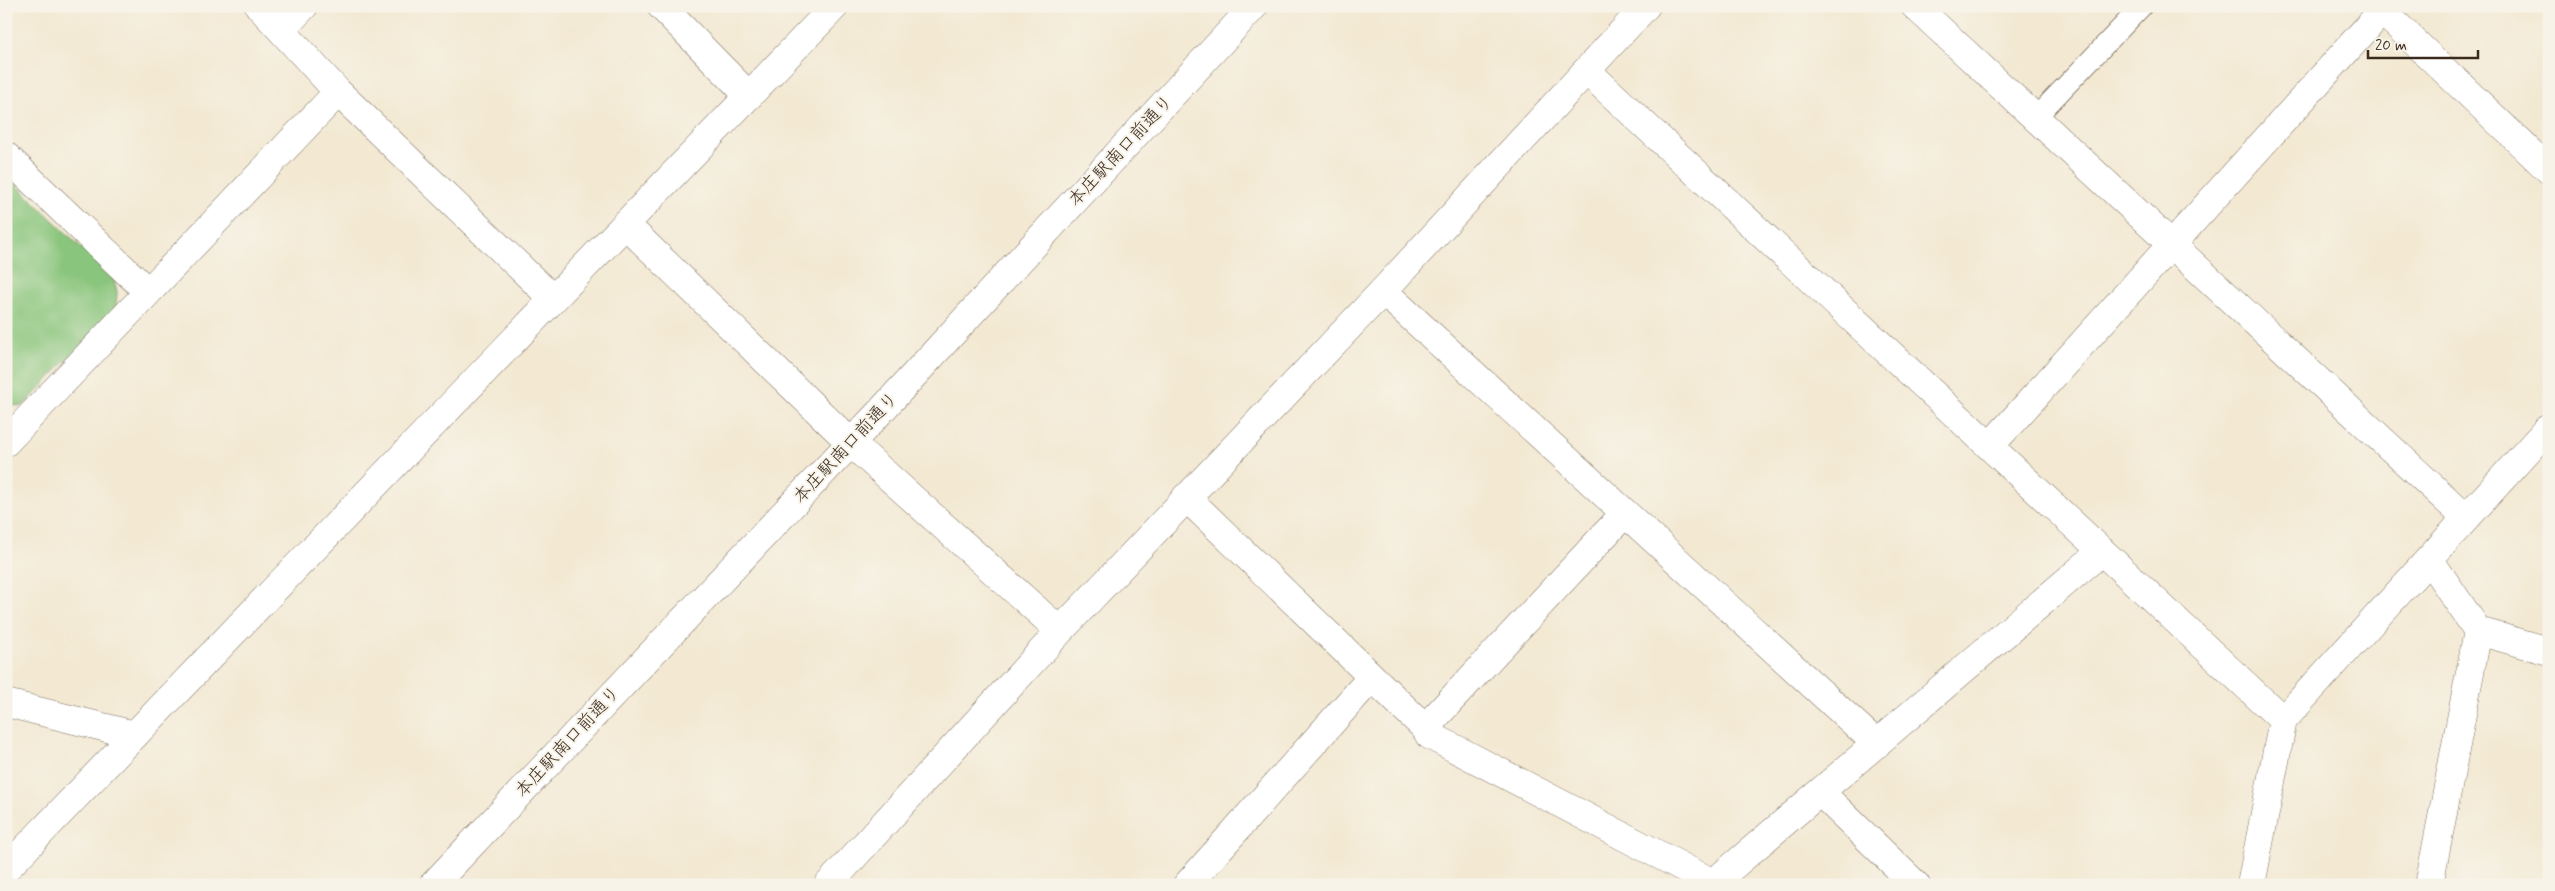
<svg xmlns="http://www.w3.org/2000/svg" width="2555" height="891" viewBox="0 0 2555 891" font-family="Mynerve,'Klee One',sans-serif">
<rect width="100%" height="100%" fill="#f7f3e8"/>
<filter id="ink" filterUnits="userSpaceOnUse"><feTurbulence type="fractalNoise" baseFrequency=".02" numOctaves="2"/><feDisplacementMap in="SourceGraphic" scale="10" xChannelSelector="R" yChannelSelector="G"/><feConvolveMatrix kernelMatrix="1 2 1 2 8 2 1 2 1" color-interpolation-filters="sRGB"/></filter>
<filter id="wash" filterUnits="userSpaceOnUse"><feTurbulence type="fractalNoise" baseFrequency=".0096" numOctaves="4" result="noise"/><feDisplacementMap in="SourceGraphic" scale="20" xChannelSelector="R" yChannelSelector="G"/><feGaussianBlur stdDeviation="1.12" result="paint"/><feColorMatrix in="noise" values="0 0 0 0 0 0 0 0 0 0 0 0 0 0 0 0 0 1.4 0 .05"/><feComposite in="paint" operator="in"/></filter>
<g filter="url(#wash)">
<rect width="100%" height="100%" fill="#f3e9d3"/>
<!-- green -->
<path fill="#89c57b" stroke="#62784c" d="M6,175L114,279L117,292L116,308L23,406L6,405Z"/>
</g>
<g filter="url(#ink)">
<g fill="none" stroke-linecap="round" stroke-linejoin="round">
<!-- lane casing -->
<g stroke="#7b6d5d" stroke-width="22">
<path id="lane" d="M2035,118L2142,6"/>
</g>
<!-- street casing -->
<g stroke="#7b6d5d" stroke-width="29">
<path id="street" d="M259,6L338,92L553,299
M661,6L749,96
M1915,6L2466,518
M2377,6L2549,170
M282,29L304,6
M1587,71L2283,720
M6,156L147,291
M1383,291L1877,744
M6,442L338,92
M1990,446L2382,11
M1186,497L1425,728L1429,735L1713,883
M2429,559L2478,631L2549,651
M6,703L135,735
M1425,728L1625,513
M1821,793L1916,885
M1187,885L1372,677
M1711,885L2102,551
M2251,885L2283,720L2549,427
M2429,885L2478,631"/>
</g>
<!-- secondary casing -->
<g stroke="#7b6d5d" stroke-width="29">
<path id="secondary" d="M625,224L851,443L1060,631
M6,869L835,6
M433,885L879,413L1254,6
M828,885L1060,631L1383,291L1646,6"/>
</g>
<!-- lane -->
<use href="#lane" stroke="#fff" stroke-width="20"/>
<!-- street -->
<use href="#street" stroke="#fff" stroke-width="28"/>
<!-- secondary -->
<use href="#secondary" stroke="#fff" stroke-width="28"/>
</g>
</g>
<g text-anchor="middle" dominant-baseline="central" stroke-width="4" stroke-linejoin="round" paint-order="stroke">
<!-- street labels -->
<g font-size="18" fill="#3b2a1e" stroke="#f7f3e8">
<text transform="translate(1121 151) rotate(-47)">本庄駅南口前通り</text>
<text transform="translate(846 448) rotate(-47)">本庄駅南口前通り</text>
<text transform="translate(568 742) rotate(-47)">本庄駅南口前通り</text>
</g>
</g>
<!-- margin -->
<rect width="2555" height="891" fill="none" stroke="#f7f3e8" stroke-width="25"/>
<!-- scale -->
<path d="M2368 50v8h110v-8" fill="none" stroke="#3b2a1e" stroke-width="2.5"/>
<text x="2375" y="50" font-size="15" fill="#3b2a1e" stroke="#f7f3e8" stroke-width="4" paint-order="stroke">20 m</text>
</svg>
